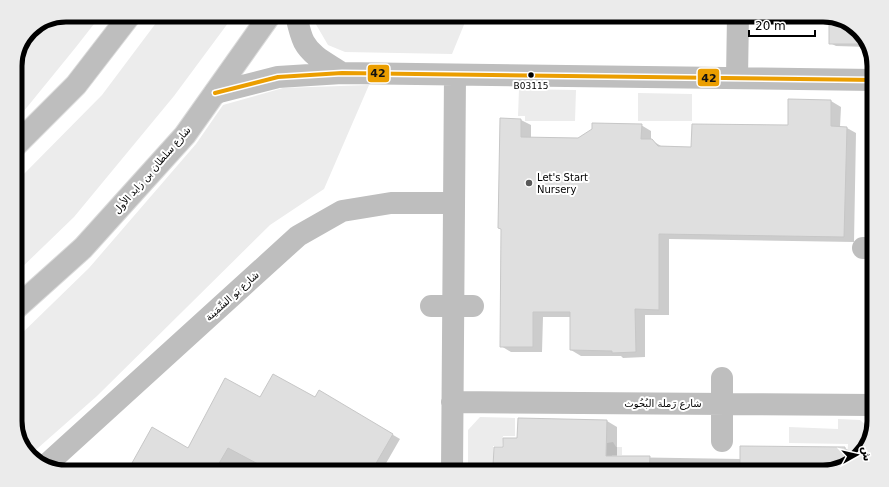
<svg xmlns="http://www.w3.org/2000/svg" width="889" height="487" viewBox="0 0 889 487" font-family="'DejaVu Sans',Cairo,sans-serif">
<rect width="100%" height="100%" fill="#fff"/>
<!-- green -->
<path fill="#ececec" d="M66,15H101L76,47L15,122V63L30,30Z
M162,15H234L174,96L74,217L15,274V183L102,95Z
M313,15H468L452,54L345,52L328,45L314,21Z
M369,85L324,189L270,225L97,396L30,455L24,449L15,424V340L89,268L196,144L223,105L283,88Z
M519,89L576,90L575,121H525V116H518Z
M638,93L692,94V121H638Z
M480,417L515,418V436H503L502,446H493V468L498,469V472H468V430Z
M838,419L860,420L870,429L871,433L867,446L849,465H847L848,444L789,443V427L838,429Z
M613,442L616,447H622V455H612V468L597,449L607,443Z"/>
<!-- shadow -->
<path fill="#0003" d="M830,17L848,22L865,38L868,47L836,46L830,43Z
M789,100L831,101L841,107L840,127L847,128L856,133L854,242L669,239V315H645V357L623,358L621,356H581L571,350V317H543L542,352H511L501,346L502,230L501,119L521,120L531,125V138L578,139L641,125L651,131V140L661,146L692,148L789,126Z
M319,391L400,439L381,472H128L188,449L261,398H315Z
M607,421L617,427V457L741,459V447L845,448L856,455V458L849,465L823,472H500V470L494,467L504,448L518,439Z"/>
<!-- building -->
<path fill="#dfdfdf" stroke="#c7c7c7" d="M829,17L848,22L865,38L867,44H829Z
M788,99L831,100V126L847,127L844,237L659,234V310L635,309L636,352L612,353V351L570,350V312H533V347H500L501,229L498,228L500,118L521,119V137L578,138L592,129V123L642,124L641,139H652L658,146L691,147L692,124L788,125Z
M273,374L315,397L319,390L393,434L371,472H273L228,448L214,472H127L152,427L188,448L225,378L260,397Z
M518,418L607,420L606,456H650L649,472H499V467H493L494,447H503V438H517Z
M740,446L845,447V466L823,472H740Z"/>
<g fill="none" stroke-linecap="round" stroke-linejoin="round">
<!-- major casing -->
<g stroke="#dbdbdb" stroke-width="24">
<path id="major" d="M15,146L76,85L130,15
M15,309L83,248L185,135L270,15"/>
</g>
<!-- minor -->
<path stroke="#bebebe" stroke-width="22" d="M296,15C298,24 300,34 304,42C312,57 329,64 342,73
M737,78L738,15
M215,93L278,77L342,73L874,80
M863,248H874
M431,306H473
M722,378V441
M452,402L874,405
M45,466L298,236L342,211L391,203H454
M452,472L455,75"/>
<!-- major -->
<use href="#major" stroke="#bebebe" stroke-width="22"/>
<!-- bus-1 casing -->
<g stroke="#fff" stroke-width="7">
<path id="bus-1" d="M215,93L278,77L342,73L874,80"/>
</g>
<!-- bus-1 -->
<use href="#bus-1" stroke="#eb9e00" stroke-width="4"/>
</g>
<!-- markers -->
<circle fill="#000" stroke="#fff" stroke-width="1.5" cx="531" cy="75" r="3.5"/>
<circle fill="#595959" stroke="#fff" stroke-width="1.5" cx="529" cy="183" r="4"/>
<g text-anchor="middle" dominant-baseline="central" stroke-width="4" stroke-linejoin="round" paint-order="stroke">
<!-- bus labels -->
<g font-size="9" fill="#000" stroke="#fff">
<text x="531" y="86">B03115</text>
</g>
<!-- street labels -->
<g font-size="10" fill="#000" stroke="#fff">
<text transform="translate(152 170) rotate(-49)">شارع سلطان بن زايد الأول</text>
<text transform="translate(232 296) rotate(-42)">شارع يَو السِّمَينة</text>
<text x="663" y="403">شارع رَملة البُحُوث</text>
</g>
<!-- poi labels -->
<g font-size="10" fill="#000" stroke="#fff" text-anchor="start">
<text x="537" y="177">Let's Start<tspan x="537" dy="12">Nursery</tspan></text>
</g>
</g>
<!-- crop -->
<path d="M0 0H889V487H0ZM66 22H823A44 44 0 0 1 867 66V421A44 44 0 0 1 823 465H66A44 44 0 0 1 22 421V66A44 44 0 0 1 66 22Z" fill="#ebebeb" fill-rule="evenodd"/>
<path fill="none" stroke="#000" stroke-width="5" d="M66 22H823A44 44 0 0 1 867 66V421A44 44 0 0 1 823 465H66A44 44 0 0 1 22 421V66A44 44 0 0 1 66 22Z"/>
<g stroke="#fff" stroke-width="1.5">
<rect x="367" y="64" width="23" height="19" rx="4" fill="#eb9e00"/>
<rect x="697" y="68" width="23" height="19" rx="4" fill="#eb9e00"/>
</g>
<g font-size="11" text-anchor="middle" font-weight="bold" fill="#111">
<text x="378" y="77">42</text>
<text x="709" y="82">42</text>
</g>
<!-- north arrow -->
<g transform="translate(857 455) rotate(82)" stroke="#ffffff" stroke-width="3" paint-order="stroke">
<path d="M0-3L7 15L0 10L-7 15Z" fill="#000000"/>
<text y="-6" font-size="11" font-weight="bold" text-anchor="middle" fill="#000000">ش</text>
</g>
<!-- scale -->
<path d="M749 30v6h66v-6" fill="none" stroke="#000000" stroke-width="2"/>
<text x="755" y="30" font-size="12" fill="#000000" stroke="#ffffff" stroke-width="3" paint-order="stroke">20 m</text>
</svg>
